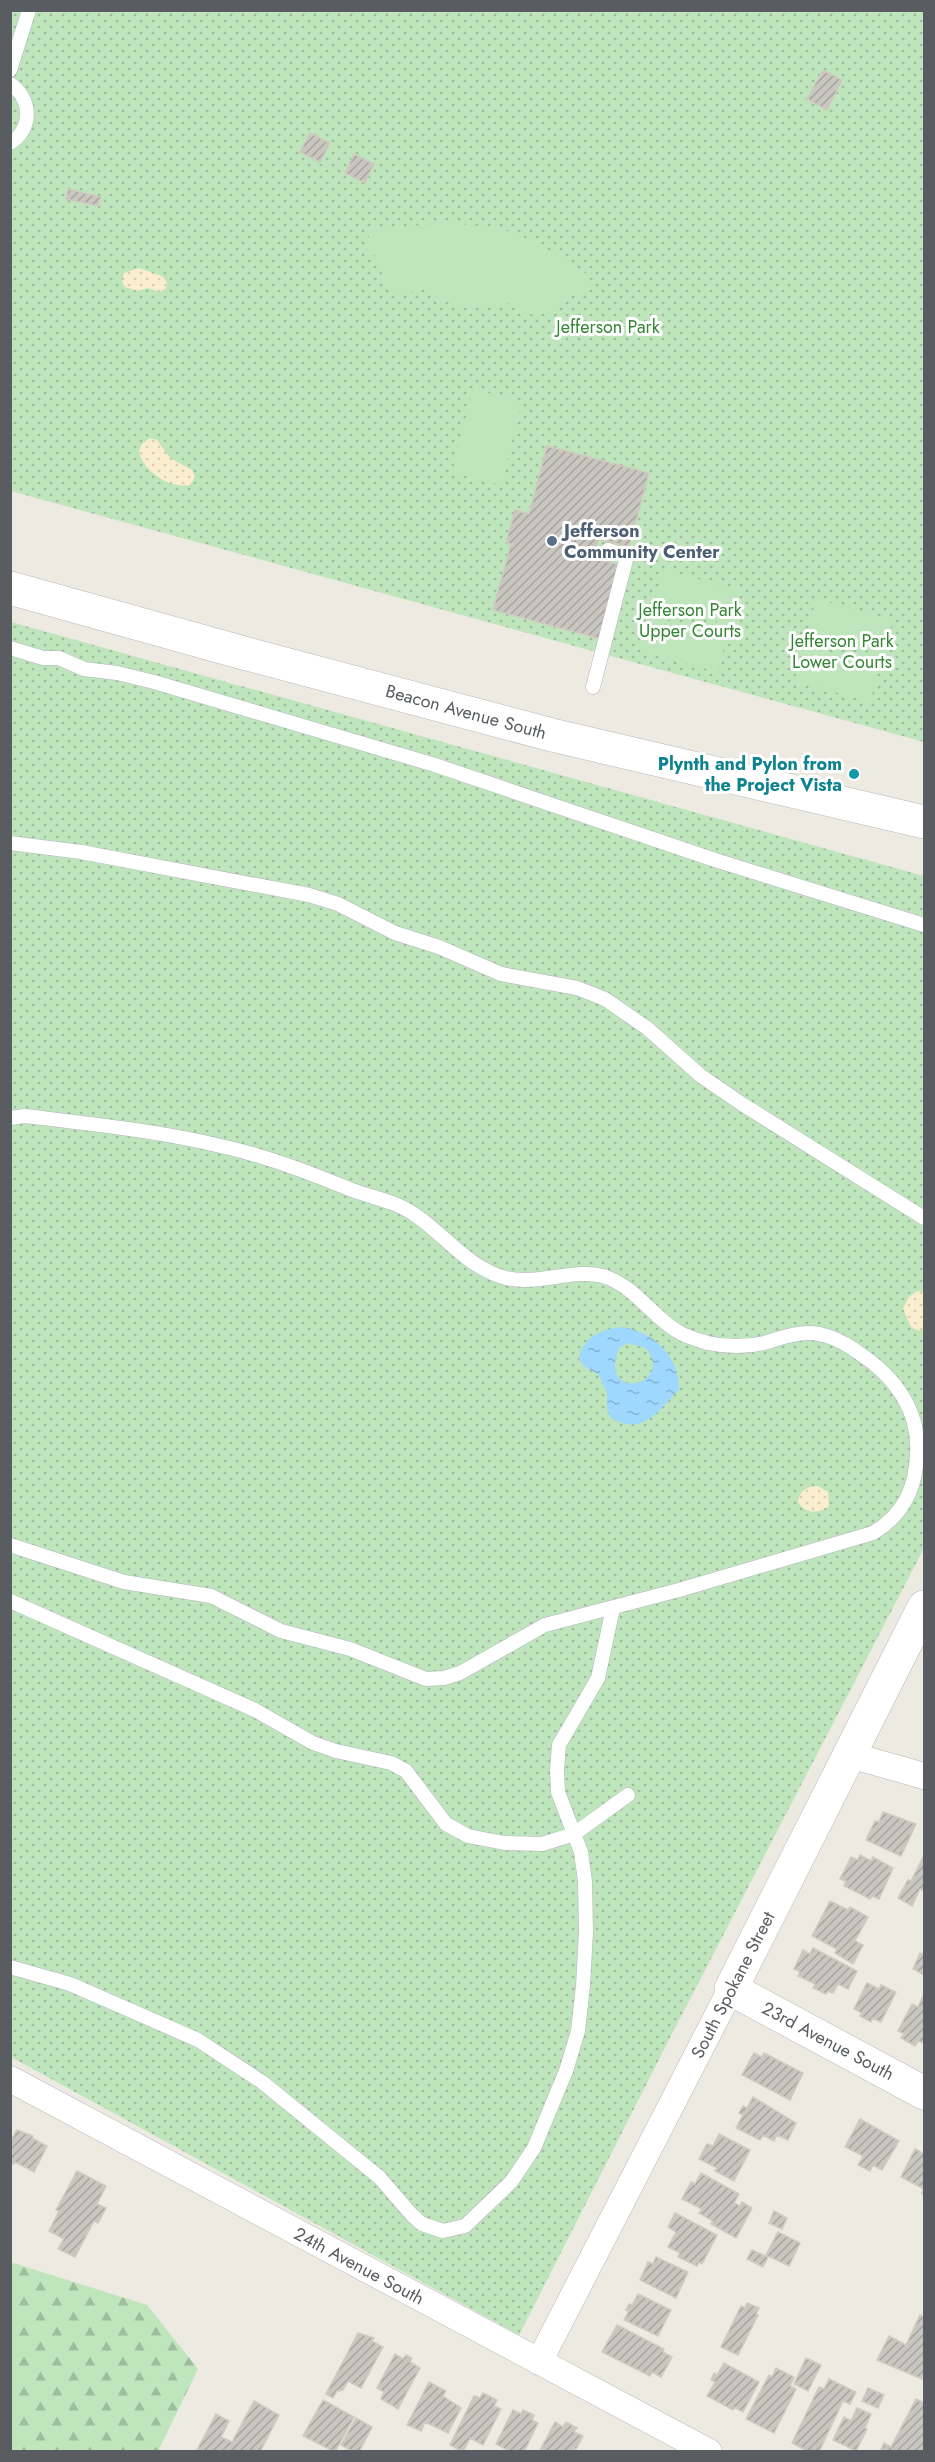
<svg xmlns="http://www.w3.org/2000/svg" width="935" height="2462" viewBox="0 0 935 2462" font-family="Jost,sans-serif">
<defs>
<pattern id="grass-dots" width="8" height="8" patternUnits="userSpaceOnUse" patternTransform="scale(1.5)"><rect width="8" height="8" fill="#bee5bc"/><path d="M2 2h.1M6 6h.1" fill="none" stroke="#9dbd9c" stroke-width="1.8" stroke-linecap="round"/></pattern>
<pattern id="forest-firs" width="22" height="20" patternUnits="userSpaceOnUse" patternTransform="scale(1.5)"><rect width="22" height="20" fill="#bee5bc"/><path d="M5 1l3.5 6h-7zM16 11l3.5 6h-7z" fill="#9dbd9c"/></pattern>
<pattern id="sand-dots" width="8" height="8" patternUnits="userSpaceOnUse" patternTransform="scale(1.5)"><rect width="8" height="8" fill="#faeece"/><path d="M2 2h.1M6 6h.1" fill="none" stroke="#d9ceb3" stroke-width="1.8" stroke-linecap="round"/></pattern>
<pattern id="water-ripples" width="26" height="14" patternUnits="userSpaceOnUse" patternTransform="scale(1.5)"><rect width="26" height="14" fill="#9ed8ff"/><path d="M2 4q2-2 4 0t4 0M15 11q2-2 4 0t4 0" fill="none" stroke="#84b2d2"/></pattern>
<pattern id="building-hatch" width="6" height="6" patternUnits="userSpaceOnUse" patternTransform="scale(1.5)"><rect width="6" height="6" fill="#c9c6c0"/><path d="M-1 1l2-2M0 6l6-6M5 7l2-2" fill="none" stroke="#a6a49f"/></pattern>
</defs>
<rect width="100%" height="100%" fill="#edeae1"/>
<!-- grass -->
<path fill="url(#grass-dots)" d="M10,11H924V742L11,491Z
M11,622L924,876V1548L676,2026L519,2335L11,2057Z"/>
<!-- forest -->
<path fill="url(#forest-firs)" d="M10,2262L147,2305L198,2369L158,2451H11Z"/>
<!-- sand -->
<path fill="url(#sand-dots)" d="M139,268L162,276L167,282L166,288L160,292L148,288L137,291L125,287L122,281L124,273Z
M150,438L157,440L170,458L192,470L195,477L190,485C169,489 143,471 139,451L142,444Z
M917,1291L924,1292V1329L919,1331L911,1327L903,1309L908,1298Z
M818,1486L828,1492L829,1506C819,1514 805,1514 798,1502C799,1491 807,1486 818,1486Z"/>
<!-- pitch -->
<path fill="#bee5bc" d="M444,223L497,227L537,242L590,276L586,293L568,296C556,310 542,320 523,312C519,310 515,305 511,304C500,302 485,308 474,308C454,308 438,298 421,288L403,295C391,288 384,285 381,271C380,267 381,264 379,261C370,246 357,253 374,229Z
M473,389L522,402L501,485L452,472Z
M664,570L739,590L730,625L654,604Z
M816,599L893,620L883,655L807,634Z
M651,616L727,637L717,672L641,651Z
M804,646L880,667L870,702L794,681Z"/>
<!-- water -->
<path fill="url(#water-ripples)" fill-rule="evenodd" d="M622,1327C653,1331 679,1356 679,1389C659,1410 643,1438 610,1417L607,1409V1393L599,1375L584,1366L579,1359C582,1337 602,1329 622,1327ZM628,1343L646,1348C676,1386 597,1404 619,1348Z"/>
<!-- building -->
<path fill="url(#building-hatch)" stroke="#d1cbbf" stroke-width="1.5" d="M823,70L842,80L827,110L807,99Z
M310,133L330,143L320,162L300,152Z
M354,154L374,164L365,183L345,173Z
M68,189L101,197L98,206L66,199Z
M547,446L649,473L629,547L599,539L593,558L620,565L601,639L493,610L511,544L506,543L515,510L529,514Z
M883,1812L916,1824L901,1856L866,1840L875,1821L879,1822Z
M860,1855L871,1861L873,1857L893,1868L879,1899L872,1896L870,1899L844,1886L846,1881L840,1879L851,1857L858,1860Z
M924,1855V1891L920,1889L912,1906L898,1898L908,1880L911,1881Z
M830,1901L848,1910L850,1907L868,1917L855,1941L863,1945L853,1964L835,1953L837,1949L812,1936Z
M813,1948L857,1971L848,1989L838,1984L833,1993L828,1991L826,1994L813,1988L815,1984L798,1976L800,1972L794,1969L803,1950L810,1954Z
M920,1953L924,1955V1975L913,1969Z
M867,1983L879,1989L881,1985L896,1992L881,2022L872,2018L871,2022L860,2016L862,2013L854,2009Z
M924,1994V2043L918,2041L915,2046L901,2038L904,2034L898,2031L912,2004L918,2007Z
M754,2053L762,2057L764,2053L803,2073L790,2100L742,2075Z
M753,2097L796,2123L788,2140L777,2135L774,2141L763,2135L760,2140L736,2128L743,2115L739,2113L743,2106L747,2108Z
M860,2119L899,2141L882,2170L873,2165L870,2171L858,2165L863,2156L845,2147Z
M17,2130L33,2136L32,2138L47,2146L34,2172L15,2162L14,2164L10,2163V2142Z
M719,2134L750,2150L734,2181L715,2171L717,2168L699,2159L707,2144L713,2146Z
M915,2149L924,2154V2195L922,2194L924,2189L901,2177Z
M77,2171L106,2186L97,2204L106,2208L98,2223L94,2221L75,2257L58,2249L64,2239L49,2231L59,2211L56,2210Z
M701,2173L739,2194L734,2203L740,2206L742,2202L752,2208L736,2238L711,2224L713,2221L699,2213L702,2209L682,2199L691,2182L695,2184Z
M774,2211L787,2218L782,2229L769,2223Z
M675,2213L717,2235L702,2264L699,2262L697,2266L678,2257L680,2253L668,2247L676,2232L668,2227Z
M778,2232L800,2243L789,2266L766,2255Z
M752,2250L768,2257L763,2267L747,2259Z
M656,2257L688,2272L676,2298L640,2280L648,2262L653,2264Z
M638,2294L671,2310L658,2336L624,2320L629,2311L626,2310L629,2304L632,2305Z
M747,2303L759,2308L756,2314L758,2315L738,2355L721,2347L741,2306L745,2308Z
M920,2315L924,2317V2374L922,2379L877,2360L889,2336L906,2345Z
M617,2325L664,2349L663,2352L672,2357L661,2377L652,2372L650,2376L602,2352Z
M358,2333L374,2338L372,2341L383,2347L361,2388L348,2381L343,2390L337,2391L333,2398L326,2394Z
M395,2354L403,2359L406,2355L412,2358L410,2362L420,2368L398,2409L381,2399L384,2392L377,2388Z
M806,2358L821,2365L808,2391L794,2384Z
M724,2363L759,2382L743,2412L734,2407L733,2410L707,2396L715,2382L711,2380L714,2373L717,2375Z
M776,2368L794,2377L790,2386L796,2389L774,2433L746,2419L769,2375L772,2377Z
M829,2379L856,2392L850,2404L843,2401L819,2452H809L792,2443L819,2387L824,2389Z
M429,2382L446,2391L443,2396L461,2408L448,2433L425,2422L421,2431L407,2425Z
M868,2388L884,2395L878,2408L862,2401Z
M483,2393L497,2400L494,2406L501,2409L483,2445L470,2438L463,2452L450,2445L474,2396L480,2398Z
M916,2399L924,2403V2452H880L884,2443L891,2447Z
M323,2400L354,2417L335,2452L303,2436Z
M254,2401L279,2415L260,2452H196L216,2414L229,2421L221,2437L232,2442Z
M857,2408L871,2414L865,2428L867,2429L856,2451L833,2440L844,2417L851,2421Z
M513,2410L521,2414L523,2410L534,2415L532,2420L538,2423L524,2452H511L496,2444Z
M356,2418L372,2427L359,2452H354L341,2445Z
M555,2422L563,2427L566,2422L577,2428L574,2432L583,2436L576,2449L574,2448L572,2452H539Z"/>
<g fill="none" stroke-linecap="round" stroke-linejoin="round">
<!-- lane casing -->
<g stroke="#b4b7bc" stroke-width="15">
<path id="lane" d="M10,70L29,10
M10,84C32,98 33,129 10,143
M10,648L43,658H59L84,669L117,673L154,682L435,765L715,860L924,925
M593,687L627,556L608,550
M10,843L81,852L309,895L338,904L395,933L439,947L501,974L577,988L605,999L647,1028L701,1076L742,1104L924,1218
M10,1118L25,1116C92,1124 159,1131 225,1147C269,1157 310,1173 352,1190C366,1195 381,1199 395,1204C437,1221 460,1266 506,1278C538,1286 576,1267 606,1277C636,1288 651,1315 677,1331C686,1337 698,1340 708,1343C726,1347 746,1347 764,1343C778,1339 792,1333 808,1333C827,1333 844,1342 859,1353C894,1376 920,1410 917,1454C916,1489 903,1515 873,1533L679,1590L545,1625L460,1673L444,1678L426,1679L350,1649L281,1631L211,1596L124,1582L10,1545
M10,1601L255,1710L313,1743L336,1751L391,1763L406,1771L446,1824L468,1836L504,1843L542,1844L574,1834L628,1795
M10,1967L70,1984L198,2040L262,2082L379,2177L412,2215L422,2224L443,2231L465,2226L511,2182L534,2148L566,2071L578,2031L583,1986L586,1932L585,1881L581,1852L558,1792L557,1770L559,1745L598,1678L613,1608"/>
</g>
<!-- street casing -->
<g stroke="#b4b7bc" stroke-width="27">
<path id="street" d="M850,1755L924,1776
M10,2079L709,2452
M539,2362L731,1989"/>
</g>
<!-- secondary casing -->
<g stroke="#b4b8be" stroke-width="34">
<path id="secondary" d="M10,588L240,652L552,735L924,822
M924,1607L731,1989L924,2093"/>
</g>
<!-- lane -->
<use href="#lane" stroke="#fff" stroke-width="14"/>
<!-- street -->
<use href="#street" stroke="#fff" stroke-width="26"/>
<!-- secondary -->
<use href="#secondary" stroke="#fff" stroke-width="33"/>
</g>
<!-- markers -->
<circle fill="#5c6f8a" stroke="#fff" stroke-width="2" cx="552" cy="541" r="6"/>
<circle fill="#0f9aa8" stroke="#fff" stroke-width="2" cx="854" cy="774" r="6"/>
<g text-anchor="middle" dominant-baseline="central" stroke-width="6" stroke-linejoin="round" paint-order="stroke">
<!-- park labels -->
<g font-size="18" fill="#348635" stroke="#fff">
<text x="608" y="327">Jefferson Park</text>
<text x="690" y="610">Jefferson Park<tspan x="690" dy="21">Upper Courts</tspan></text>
<text x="842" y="641">Jefferson Park<tspan x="842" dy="21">Lower Courts</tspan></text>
</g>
<!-- service labels -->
<g font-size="18" font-weight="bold" fill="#4e5e75" stroke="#fff" text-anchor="start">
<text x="564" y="531">Jefferson<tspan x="564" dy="21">Community Center</tspan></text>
</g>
<!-- street labels -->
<g font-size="18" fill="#595d62" stroke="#fff">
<text transform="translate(466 712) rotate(15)">Beacon Avenue South</text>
<text transform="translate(733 1985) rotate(-63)">South Spokane Street</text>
<text transform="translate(828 2041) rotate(28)">23rd Avenue South</text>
<text transform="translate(359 2266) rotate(28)">24th Avenue South</text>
</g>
<!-- culture labels -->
<g font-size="18" font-weight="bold" fill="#0d838f" stroke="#fff" text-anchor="end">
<text x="842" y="764">Plynth and Pylon from<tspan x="842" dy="21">the Project Vista</tspan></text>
</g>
</g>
<!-- border -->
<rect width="935" height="2462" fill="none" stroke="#595d62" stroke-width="24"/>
</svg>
